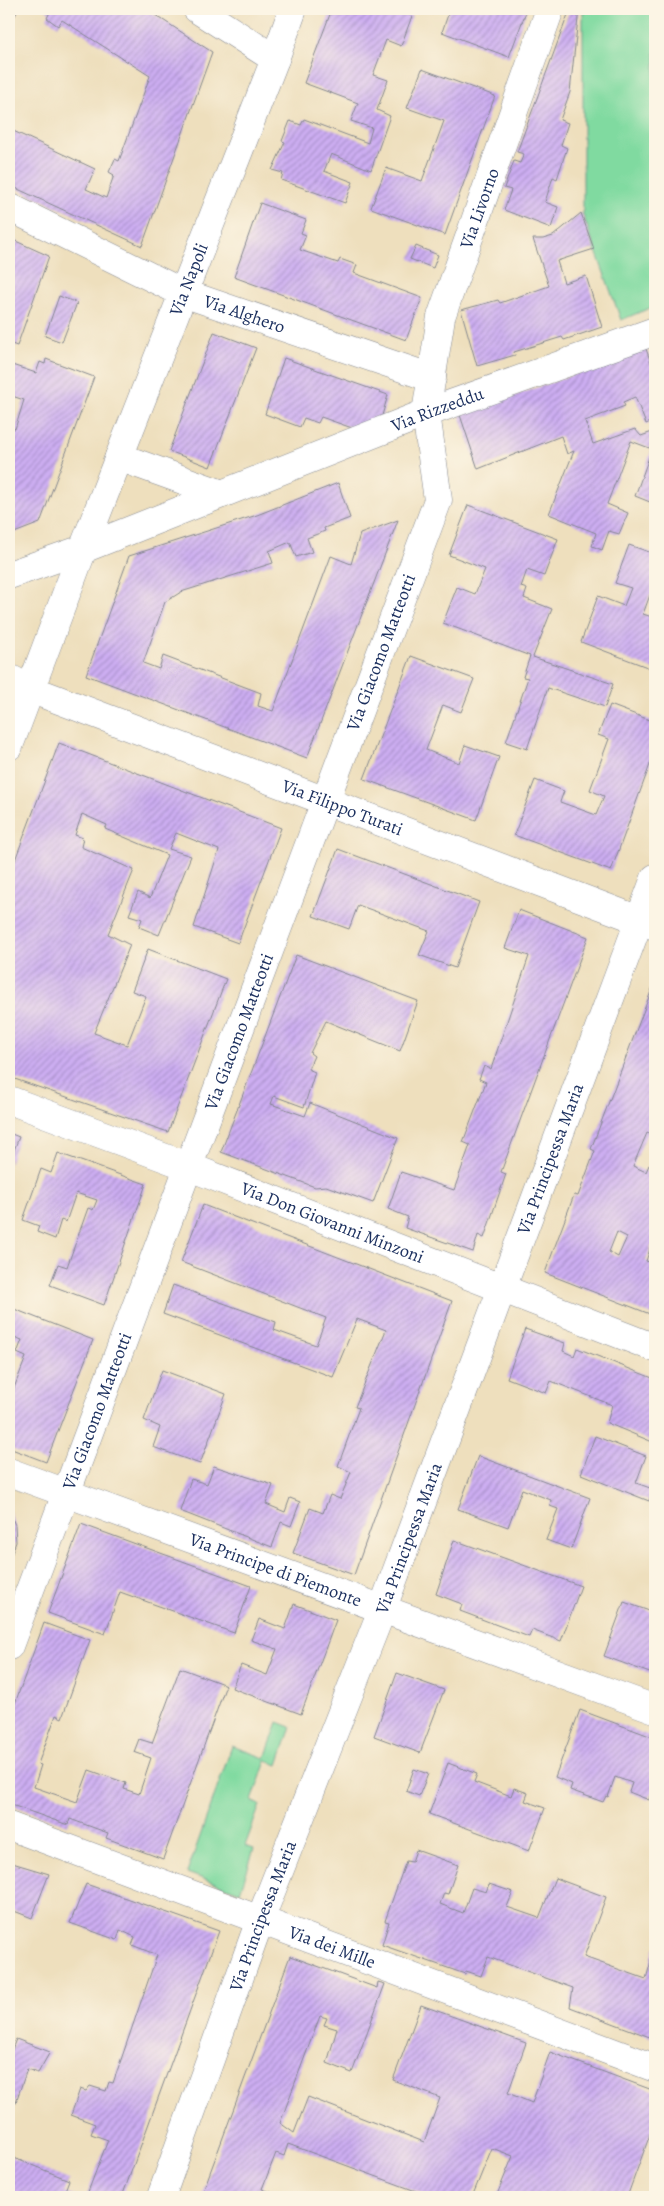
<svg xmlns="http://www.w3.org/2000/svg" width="664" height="2206" viewBox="0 0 664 2206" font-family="Alegreya,serif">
<defs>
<pattern id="building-hatch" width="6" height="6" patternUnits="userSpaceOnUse" patternTransform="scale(1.25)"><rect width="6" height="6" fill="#cdaef2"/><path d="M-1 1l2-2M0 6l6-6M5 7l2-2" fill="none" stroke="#a68ec7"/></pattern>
</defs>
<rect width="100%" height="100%" fill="#fcf5e5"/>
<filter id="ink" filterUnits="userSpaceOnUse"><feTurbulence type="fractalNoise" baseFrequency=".02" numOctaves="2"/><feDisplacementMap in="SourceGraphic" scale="10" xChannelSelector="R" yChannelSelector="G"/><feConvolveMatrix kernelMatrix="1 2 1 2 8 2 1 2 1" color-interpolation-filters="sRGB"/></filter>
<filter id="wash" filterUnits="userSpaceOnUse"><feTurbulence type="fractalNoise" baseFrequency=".0096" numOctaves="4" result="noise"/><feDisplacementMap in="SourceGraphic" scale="20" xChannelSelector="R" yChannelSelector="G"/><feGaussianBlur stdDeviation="1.12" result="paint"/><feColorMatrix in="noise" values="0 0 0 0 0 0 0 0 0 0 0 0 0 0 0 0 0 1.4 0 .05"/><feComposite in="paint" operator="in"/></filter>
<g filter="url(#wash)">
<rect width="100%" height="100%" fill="#eedfbd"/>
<!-- grass -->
<path fill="#80daa0" stroke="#4e847f" d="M583,9H655V306L621,320L583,215Z
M278,1722L291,1727L278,1765L266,1761L252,1801L260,1805L245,1846L254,1849L240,1892L187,1873L232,1746L265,1758Z"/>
<g id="blocks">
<!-- building -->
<path fill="url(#building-hatch)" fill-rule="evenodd" d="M9,9H19L9,25Z
M45,9H146L212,52L142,246L9,185V129L95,169L86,189L106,198L114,175L109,172L115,159L119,161L150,76L62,20L58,26L47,18L50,12Z
M332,9H394L412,16L401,46L386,40L373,75L388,80L377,110L390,116L371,170L331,154L324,171L353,182L345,203L281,180L283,173L272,170L285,142L282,141L290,121L301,125L304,119L368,143L372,128L351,121L358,103L304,83Z
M450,9H527L509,57L442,32Z
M570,9H579L570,92L560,120L568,123L561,145L567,148L557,179L553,177L545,202L558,207L551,228L504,210L511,190L504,188L514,161L520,163L524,154L517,152Z
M422,69L495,96L445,235L371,208L386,168L422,181L444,121L407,108Z
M260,203L306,220L301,233L306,235L300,250L338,263L340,259L357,265L354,273L422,298L406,340L234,277Z
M581,213L594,249L557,261L564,283L586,276L602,327L564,340L562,337L514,352L515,355L477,366L461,310L498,300L500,303L549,286L533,239H543L553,236Z
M9,238L49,256L17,346L9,343Z
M416,246L438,255L433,268L410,259Z
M59,296L77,303L62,342L45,336Z
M214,332L256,348L210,467L169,451Z
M646,349L653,368L655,367V420L646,424L635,397L623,402L625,406L585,421L593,444L635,429L641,436L655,431V504L635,496L652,449L631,441L607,504L628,513L619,534L609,531L602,550L592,546L596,533L549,514L574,451L567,454L561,436L478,469L460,415Z
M284,358L388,395L381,419L352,428L321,417L318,423L304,418L300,427L265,414Z
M46,359L94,377L40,523L9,535V427L15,429L24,400L9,395V364L36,373L40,362L45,364Z
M338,483L350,518L324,528L325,531L307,538L312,552L296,557L290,542L269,551L273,563L181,592L165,602L143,663L159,669L163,656L261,693L258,706L273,711L331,556L351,564L360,534L398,520L307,758L86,675L129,556L257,515Z
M468,505L558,539L544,576L527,570L521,587L527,589L524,598L552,609L533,657L613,684L605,707L548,688L527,749L506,742L528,678L523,677L530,656L443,623L457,587L475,594L485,569L449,555Z
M629,545L655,554V597L650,595L643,614L655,618V670L581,642L598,596L624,606L631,588L615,583Z
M411,656L474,679L461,712L443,705L426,750L459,763L465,745L499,757L476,820L364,779Z
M610,705L655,722V751L611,871L514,835L535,780L564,791L560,802L596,815L604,796L590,790L609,739L598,735Z
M59,743L281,828L238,943L194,927L219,850L176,833L169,849L191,856L159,935L139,927L142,919L129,915L138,892L150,898L167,855L105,829L107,825L82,814L75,835L83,838L81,847L134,870L108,934L130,945L94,1033L127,1045L146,996L132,991L148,949L226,979L168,1132L9,1077V876Z
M338,849L479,902L455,968L419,955L429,931L358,905L349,929L313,916Z
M519,910L588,937L501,1172L506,1174L484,1238L478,1235L473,1252L405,1228L408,1217L388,1209L401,1172L454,1190L470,1145L463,1142L486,1082L479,1079L484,1066L491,1069L529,956L505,948Z
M296,955L418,1001L400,1051L326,1021L310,1053L314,1056L308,1069L315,1072L304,1107L274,1096L271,1104L305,1116L310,1103L398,1138L373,1203L326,1186L315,1187L221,1152Z
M655,981V1136L647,1133L633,1166L646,1172L649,1165L655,1168V1247L651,1246L646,1261L655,1264V1316L545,1273L574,1195L578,1196L595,1151L591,1149ZM617,1232L627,1237L618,1257L609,1252Z
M9,1133L19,1137L9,1164Z
M58,1153L146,1184L104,1305L50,1285L58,1264L67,1267L88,1208L93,1210L97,1200L76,1193L66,1222L61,1220L55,1239L37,1232L39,1226L23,1220L41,1169L51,1173Z
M203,1205L452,1301L354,1575L293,1553L310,1508L323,1513L330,1495L340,1499L351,1472L338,1466L359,1408L355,1407L386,1330L357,1319L333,1377L163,1314L173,1285L276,1322L274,1330L316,1345L326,1318L181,1262Z
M9,1307L93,1340L46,1462L9,1448V1401L26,1357L17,1353L22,1340L9,1335Z
M525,1329L565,1343L563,1351L574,1356L577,1348L655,1379V1443L607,1423L612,1405L551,1381L546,1393L507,1378Z
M162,1370L226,1394L200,1464L153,1447L160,1427L144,1420Z
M595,1436L646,1456L636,1483L653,1489L649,1501L581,1474Z
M478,1456L590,1498L571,1549L546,1540L558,1509L550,1506L551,1500L522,1489L508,1527L458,1509Z
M214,1466L273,1485L266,1504L285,1512L290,1498L300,1502L291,1526L281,1522L272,1547L180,1511L191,1479L207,1484Z
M9,1511L15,1525L16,1542L9,1561Z
M81,1524L251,1586L234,1633L120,1592L105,1634L48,1613Z
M454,1540L581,1586L561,1641L532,1630L529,1637L460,1611L462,1604L436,1594Z
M624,1602L655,1613V1675L604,1656Z
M294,1604L336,1620L301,1714L232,1688L241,1665L267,1675L277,1649L251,1640L259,1619L285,1629Z
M44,1623L90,1640L62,1718L56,1715L38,1764L41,1765L34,1787L77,1802L89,1770L126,1783L124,1789L139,1794L151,1758L134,1752L139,1739L152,1743L180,1668L226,1685L163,1859L106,1838L108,1833L70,1819L68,1825L9,1804V1720Z
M397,1673L444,1690L420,1753L374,1736Z
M580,1710L655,1738V1781L649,1800L629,1792L632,1783L615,1777L608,1797L606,1796L603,1802L570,1790L572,1784L555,1777Z
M448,1763L477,1774L474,1782L511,1796L514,1788L528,1793L525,1801L545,1808L529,1851L429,1814Z
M414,1769L428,1774L419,1796L406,1791Z
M416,1850L458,1865L448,1894L444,1893L440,1904L463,1913L472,1888L486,1892L489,1884L513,1892L507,1907L539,1918L555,1878L606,1897L584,1957L646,1979L655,1946V2039L570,2007L573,1988L488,1957L481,1976L466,1971L465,1974L382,1945L389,1922L385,1921L406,1861L412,1862Z
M9,1862L49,1874L32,1918L9,1909Z
M86,1884L219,1931L122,2197H86L108,2140L91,2134L95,2124L71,2115L80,2089L86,2091L90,2086L106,2091L109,2082L113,2083L157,1955L132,1945L135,1937L120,1930L117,1940L70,1923Z
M290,1956L377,1988L378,1982L385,1984L352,2073L327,2063L337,2029L324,2025L327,2018L320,2016L280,2123L294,2133L308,2097L424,2142L440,2098L393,2080L421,2005L526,2043L508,2093L532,2103L550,2052L655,2091V2121L627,2197H496L513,2156L492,2148L472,2197H432L288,2144L284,2156L276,2153L262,2189L271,2192L269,2197H201Z
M16,2039L50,2052L38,2073L27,2069L16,2102L9,2099V2057Z
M9,2156L69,2180L64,2193L77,2197H9Z"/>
</g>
</g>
<g filter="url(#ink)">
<use href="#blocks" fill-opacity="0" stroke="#84878e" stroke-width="1"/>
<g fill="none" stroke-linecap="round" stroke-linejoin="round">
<!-- street casing -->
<g stroke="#84878e" stroke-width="29">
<g id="street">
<path d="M197,9L275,59"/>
<path id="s1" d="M9,207L183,293L432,378"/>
<path d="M119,457L222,494"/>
<path id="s2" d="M83,549L426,413L655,331"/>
<path id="s3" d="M9,1100L187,1166L655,1348"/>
<path id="s4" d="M9,1472L655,1709"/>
<path id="s5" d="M9,1646L438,500L426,413L441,317L550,9"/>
<path id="s6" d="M161,2197L260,1920L382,1610L655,878"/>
</g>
</g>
<!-- secondary casing -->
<g stroke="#84878e" stroke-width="29">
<g id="secondary">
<path d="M9,575L83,549"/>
<path id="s7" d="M9,678L30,689L655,926"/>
<path id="s8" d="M9,746L83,549L275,59L293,9"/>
<path id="s9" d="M9,1826L655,2068"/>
</g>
</g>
<!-- street -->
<use href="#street" stroke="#fff" stroke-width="28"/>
<!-- secondary -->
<use href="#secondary" stroke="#fff" stroke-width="28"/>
</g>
</g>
<g text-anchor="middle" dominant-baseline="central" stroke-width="4" stroke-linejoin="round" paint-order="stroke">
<!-- street labels -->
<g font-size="18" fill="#1b2f5e" stroke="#fcf5e5">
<text stroke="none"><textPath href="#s5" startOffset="1524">Via Livorno</textPath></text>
<text stroke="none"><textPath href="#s8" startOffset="500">Via Napoli</textPath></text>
<text stroke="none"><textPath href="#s1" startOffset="259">Via Alghero</textPath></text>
<text stroke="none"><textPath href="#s2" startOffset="381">Via Rizzeddu</textPath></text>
<text stroke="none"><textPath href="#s5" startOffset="1061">Via Giacomo Matteotti</textPath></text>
<text stroke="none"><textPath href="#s7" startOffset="358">Via Filippo Turati</textPath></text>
<text stroke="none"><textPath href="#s5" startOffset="656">Via Giacomo Matteotti</textPath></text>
<text stroke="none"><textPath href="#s6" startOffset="1109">Via Principessa Maria</textPath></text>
<text stroke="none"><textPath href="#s3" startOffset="346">Via Don Giovanni Minzoni</textPath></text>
<text stroke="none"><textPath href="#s5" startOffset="251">Via Giacomo Matteotti</textPath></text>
<text stroke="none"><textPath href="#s6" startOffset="704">Via Principessa Maria</textPath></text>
<text stroke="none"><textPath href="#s4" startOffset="284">Via Principe di Piemonte</textPath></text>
<text stroke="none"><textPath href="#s6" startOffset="299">Via Principessa Maria</textPath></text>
<text stroke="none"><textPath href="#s9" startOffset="345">Via dei Mille</textPath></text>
</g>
</g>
<!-- margin -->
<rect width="664" height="2206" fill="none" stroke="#fcf5e5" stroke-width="30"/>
</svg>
